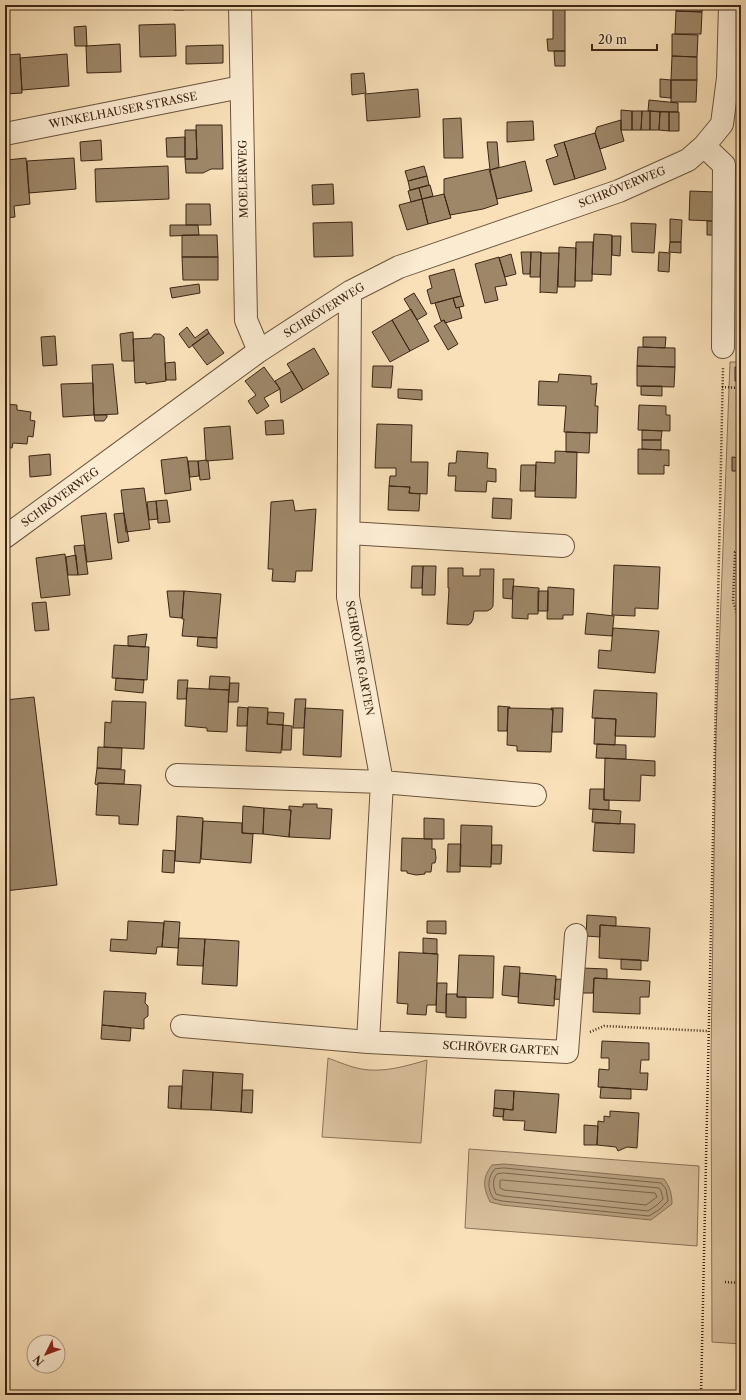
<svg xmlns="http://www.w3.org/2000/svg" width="746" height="1400" viewBox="0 0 746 1400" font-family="'Libre Caslon Text',serif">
<rect width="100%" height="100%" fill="#f9e0b8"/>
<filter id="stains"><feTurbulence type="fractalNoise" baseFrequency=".005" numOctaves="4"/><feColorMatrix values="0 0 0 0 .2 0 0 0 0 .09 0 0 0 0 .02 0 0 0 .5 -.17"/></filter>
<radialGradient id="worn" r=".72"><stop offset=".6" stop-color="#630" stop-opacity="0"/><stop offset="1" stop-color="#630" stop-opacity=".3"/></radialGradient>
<!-- green -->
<path fill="#d9c09c" stroke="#8a7358" d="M730,362H741V1344L712,1342L711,1054L716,733Z
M328,1058C339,1062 350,1067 361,1069C384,1073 406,1066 427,1060L421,1143L322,1137Z
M469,1149L699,1166L697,1246L465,1228Z"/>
<!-- water -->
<path fill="#b9a180" stroke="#877055" d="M504,1164L664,1179C670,1187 672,1194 672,1204L651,1220L502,1205L490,1202C483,1187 482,1178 492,1165Z"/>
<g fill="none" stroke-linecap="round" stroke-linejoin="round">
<!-- shore -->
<path stroke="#7a644a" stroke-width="1" d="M504,1168L661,1183L666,1189L668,1201L660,1209L649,1216L502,1201L494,1199C487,1190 487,1177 495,1169Z
M504,1173L659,1188L661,1191L663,1199L657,1205L648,1211L503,1196L496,1194C493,1188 492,1179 497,1174Z
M502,1180L655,1193L657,1197L646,1205L504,1190L500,1188V1181Z"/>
</g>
<!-- building -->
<path fill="#9e8769" stroke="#3c2614" d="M173,5H184V10H174Z
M553,5H565V51H548L547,39H553Z
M677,5H703L702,12L676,11Z
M676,11L702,12L701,34H675Z
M175,24L176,56L140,57L139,25Z
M86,26L87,46H75L74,27Z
M672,34L698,35L697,57L672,56Z
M120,44L121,72L87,73L86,46Z
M223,45V63L186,64V46Z
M554,51H565V66H555Z
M20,54L22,93L5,94V55Z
M67,54L69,86L22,90L20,58Z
M672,56L697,57V80H671Z
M364,73L366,93L352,95L351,74Z
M660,79L671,80V98L660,97Z
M671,80H697L696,102H671Z
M418,89L420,117L367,121L365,94Z
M649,100L678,103V112L648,111Z
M621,110L632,111V130H621Z
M632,111H642L641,130H632Z
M642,111H650V130H641Z
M650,111L660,112L659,130H650Z
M660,112H669V131L659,130Z
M669,112H679V131H669Z
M461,118L463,158H444L443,119Z
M621,120V130L624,141L600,149L595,133L597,127Z
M533,121L534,140L507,142V122Z
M196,125H222L223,169H211L203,173H186L185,159H197Z
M185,130H196L197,159H185Z
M595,133L606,169L575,179L564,142Z
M185,137V157H167L166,138Z
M101,140L102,160L81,161L80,142Z
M487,142H497L499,167L490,170Z
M564,142L575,179L554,185L546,160L558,156L554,145Z
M26,158L30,204L14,206L15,217L5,218V163L7,160Z
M74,158L76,189L29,193L27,161Z
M525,161L532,191L497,199L490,170Z
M168,166L169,199L96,202L95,169Z
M424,166L427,176L408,181L405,171Z
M489,169L498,204L483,209L450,215L444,194V179Z
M427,176L429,185L410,190L408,181Z
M333,184L334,204L313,205L312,185Z
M430,185L433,196L422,199L419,188Z
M419,188L422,199L411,202L408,191Z
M690,191L715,192L714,221L689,220Z
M444,194L451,218L428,224L422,199Z
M422,199L428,224L407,230L399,205Z
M186,204H210L211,225H186Z
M670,219L682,220L681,242H670Z
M707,221H714V235H707Z
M352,222L353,256L314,257L313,223Z
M631,223L656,224L654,253L632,252Z
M170,225H198L199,235L170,236Z
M594,234L612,235L611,275L592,274Z
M182,235H217L218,257H182Z
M612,236H621L620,256L612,255Z
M576,242H593L592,281H575Z
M670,242H681V253L669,252Z
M559,247L576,248L575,287H558Z
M521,252H531L530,274H523Z
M531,252H541L540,277H530Z
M541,252L542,253H559L557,293L541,292L540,293Z
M659,252L670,253L669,272L658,271Z
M511,254L516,274L505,277L499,258Z
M182,257H218V280H183Z
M499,257L507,285L495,287L498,300L485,303L475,264Z
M454,269L461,296L431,304L427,290L432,288L429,276Z
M199,284L200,293L172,298L170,288Z
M414,293L427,314L417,320L404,299Z
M461,296L464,306L456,308L453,298Z
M453,298L456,308L459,307L462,318L445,323L444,320L441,321L435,303Z
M411,309L429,341L410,351L392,320Z
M392,320L410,351L390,362L372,332Z
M444,320L458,344L448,350L434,326Z
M187,327L195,338L207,329L209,333L189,348L179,334Z
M133,332L134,361H122L120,334Z
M209,333L224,353L207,365L192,345Z
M154,334H160L164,337L166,381L146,384V382L135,383L133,339L151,338Z
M55,336L57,365L43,366L41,337Z
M643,337H666L665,348L643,347Z
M638,347L675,348V367L637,366Z
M314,348L329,374L303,390L287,364Z
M175,362L176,380H166L165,363Z
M113,364L118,414L94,415L92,365Z
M373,366H393L391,388L372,387Z
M637,366L675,367L674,387L637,386Z
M264,367L280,389L264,398L269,406L257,414L248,401L256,395L245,381Z
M735,367H741V381H735Z
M292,371L303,390L281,403L280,389L275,381Z
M559,374L591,376V384H595L597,383L595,406H598L597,433L564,432L566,406L538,405L539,381L558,382Z
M93,383L94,415L63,417L61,384Z
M641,386H662V396L641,395Z
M398,389L422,390V400L398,398Z
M5,404L17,405V410L31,412L30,420L35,421L33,437L28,436L27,444L13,443L12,448L5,447Z
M639,405L666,406V415H670V431L638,430Z
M94,415H107V417L104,421H95Z
M283,420L284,434L266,435L265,421Z
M377,424L412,425L411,462H428L427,494L409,493L410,487L389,486L390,476H396V468H375Z
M230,426L233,459L206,461L204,428Z
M642,430L662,431L661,440H642Z
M566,432L590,433L589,453L566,452Z
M642,440H661V450L642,449Z
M638,449L669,450V466L664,465V474H638Z
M457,451L488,453L487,468L496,469V482L487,481L486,492L455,491L456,476H448L449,463H456Z
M555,451L577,452L576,498L535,497L536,462L555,463Z
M50,454L51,475L30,477L29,456Z
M187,457L191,490L165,494L161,460Z
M732,457L741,458V471H732Z
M206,460L208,461L210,479L200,480L198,461Z
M188,461H198L199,476L190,477Z
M521,465H536L535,491H520Z
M389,486L410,487L409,493L420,494L419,511L388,510Z
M144,488L150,529L126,532L121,490Z
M493,498L512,499L511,519L492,518Z
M167,500L170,522L158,523L156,501Z
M293,500L295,511L316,509L312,571H296L295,582L272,581L273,569H268L271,502Z
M156,501L158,519L149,520L147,502Z
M5,505L10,512L5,515Z
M106,513L112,559L87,562L81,516Z
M124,513L129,541L118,543L114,514Z
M84,545L88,574L78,575L74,546Z
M65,554L70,595L41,598L36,558Z
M76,555L78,575H68L66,557Z
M614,565L660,567L658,609L635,608V616L612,615Z
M412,566H423L422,588H411Z
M423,566H436L435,595H422Z
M448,568H463V576H480V569H494L493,606L491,609L487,611H474L473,619L471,623L468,625L447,624L449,588H448Z
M503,579H514L512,599L503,598Z
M513,586L539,588L538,614H528V619L512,618Z
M548,587L574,589L573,615H563V619H547Z
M167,591H184L182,618L170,617Z
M184,591L221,594L217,638L182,636L184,619H182Z
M538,591H548V611H538Z
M46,602L49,630L35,631L32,603Z
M587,613L614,616L612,636L585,634Z
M613,628L659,631L655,673L598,668L599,650L611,651Z
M147,634L145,647L128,646V636Z
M198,637L217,638V648L197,646Z
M114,645L149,647L147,680L112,678Z
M210,676L230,677L229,690L209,689Z
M116,678L144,680L143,693L115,690Z
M178,680H188L186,699H177Z
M230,683H239L238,702H228Z
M187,688L229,690L227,732L207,731V728L185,726Z
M594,690L657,693L655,737L615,736L616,719L592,718Z
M34,697L57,885L5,891V700Z
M295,699H306L304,728H293Z
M112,701L146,702L144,749L104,747L105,722L111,723Z
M498,706L510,707V708H508L507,731H498Z
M238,707L248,708L247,726H237Z
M248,707L268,708L267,724L283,725L281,753L246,751Z
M305,708L343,710L341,757L303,755Z
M508,708L553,709L551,752L517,751V746L507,745Z
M551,708H563L562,732H552L553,709L551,710Z
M268,712L284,713L283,725L267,724Z
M595,718L616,719L615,745L594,744Z
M283,725L292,726L291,750H282Z
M597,744L626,745V759L596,758Z
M98,747L122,748L121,769L97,768Z
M605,758L655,761V776L641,775L640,801L604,800Z
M97,768L125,770L124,784L98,783L97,785L95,784Z
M98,783L141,785L138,825L119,824V816L96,815Z
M590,789H604V800H609V810L589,809Z
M303,804H317V808L332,809L330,839L289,837L291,810H289V806L303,807Z
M243,806L264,808L263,834L242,833Z
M264,808L291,810L289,837L263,834Z
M593,809L621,811L620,824L592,822Z
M177,816L203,818L200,863L175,861Z
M424,818L444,819V839H424Z
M203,821L242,823V833L253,834L251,863L201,859Z
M595,823L635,824L634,853L593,851Z
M461,825L492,826L491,867L460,866Z
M402,838L432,839V849H435L436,858L435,863H432L431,872H425V874L416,875L407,873V871H401Z
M448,844H461L460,872H447Z
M492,845H502L501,864H491Z
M163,850L175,851L174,873L162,872Z
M587,915L616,917V926L600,925V937L586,936Z
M128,921L164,923L162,947H157L156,954L110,951L111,939L127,940Z
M164,921L180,922L178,948L162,947Z
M427,921H446V934L427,933Z
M600,925L650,928L648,961L599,958Z
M179,938L205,939L203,966L177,965Z
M423,938L437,939V954L423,953Z
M205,939L239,941L237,986L202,984Z
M399,952L438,954L436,1005H427L426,1015L407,1014L408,1004L397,1003Z
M459,955L494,956L493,998L457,997Z
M621,959L641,960V970L621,969Z
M504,966L520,967L518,997L502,995Z
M582,968L607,969V979L594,978L593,993H581Z
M520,973L556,976L554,1006L518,1003Z
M594,978L650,981L649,997H640V1014L593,1012Z
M556,979L570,980L569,1000L554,999Z
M437,983H447L446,1013L436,1012Z
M104,991L146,993L145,1003L148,1006V1016L144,1019V1029L102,1025Z
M446,994H457V997H466V1018L446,1017Z
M102,1025L131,1028L130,1041L101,1039Z
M602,1041L649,1043V1060H641L640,1073H648L647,1090L598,1087L599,1069L609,1070V1058H601Z
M183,1070L213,1072L211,1110L181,1109Z
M213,1072L243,1074L241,1112L211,1110Z
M169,1086H182L181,1109L168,1108Z
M601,1087L631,1089V1099L600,1098Z
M242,1090H253L252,1113L241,1112Z
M495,1090L514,1091L513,1110L494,1108Z
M514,1091L559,1094L556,1133L524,1130L525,1121L503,1120L504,1109L513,1110Z
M494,1108L504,1109L503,1117L493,1116Z
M610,1111L639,1113L637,1148L627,1147L618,1151L616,1147L597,1145L598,1121L604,1122V1116L610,1117Z
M584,1125L598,1126L597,1145H584Z"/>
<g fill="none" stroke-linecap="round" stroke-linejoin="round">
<!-- minor casing -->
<g stroke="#6b543d" stroke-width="24">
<path id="minor" d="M240,5L246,320L259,351
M5,134L241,87
M704,146L724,165L723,347
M350,292L348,597L382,782L368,1042
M349,533L563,546
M5,537L259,351L350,292L399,267L619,191L688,160L704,146L722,124L728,78L730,5
M177,775L382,782L535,795
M182,1026L368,1042L567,1052L576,935"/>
</g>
<!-- path -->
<path stroke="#3c2614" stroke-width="2.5" stroke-dasharray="1 2" stroke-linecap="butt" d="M722,387L741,388
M741,551L735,552L733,601L741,626
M590,1032L604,1026L708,1031
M725,1282L741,1283
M701,1395L723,368"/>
<!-- minor -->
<use href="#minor" stroke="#fbebd1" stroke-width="22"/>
</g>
<g text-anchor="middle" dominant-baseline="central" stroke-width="3.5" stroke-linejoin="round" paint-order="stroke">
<!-- street labels -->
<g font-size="11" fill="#3c2614" stroke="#fbebd1">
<text transform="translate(123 110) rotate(-11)">WINKELHAUSER STRASSE</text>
<text transform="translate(243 179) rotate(-91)">MOELERWEG</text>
<text transform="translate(622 187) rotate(-22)">SCHRÖVERWEG</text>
<text transform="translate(324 310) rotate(-32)">SCHRÖVERWEG</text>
<text transform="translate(60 497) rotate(-36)">SCHRÖVERWEG</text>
<text transform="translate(360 658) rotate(80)">SCHRÖVER GARTEN</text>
<text transform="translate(501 1048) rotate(3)">SCHRÖVER GARTEN</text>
</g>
</g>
<!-- margin -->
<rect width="746" height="1400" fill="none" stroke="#f9e0b8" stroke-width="20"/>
<rect x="6" y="6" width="734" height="1388" fill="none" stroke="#3c2614" stroke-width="2"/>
<rect x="10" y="10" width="726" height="1380" fill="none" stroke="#3c2614"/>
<!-- north arrow -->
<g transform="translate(46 1354) rotate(228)"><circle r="19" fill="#fbebd1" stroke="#af9c85"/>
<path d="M0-3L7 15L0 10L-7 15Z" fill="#8f2418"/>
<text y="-6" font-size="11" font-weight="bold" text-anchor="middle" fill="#3c2614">N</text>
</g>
<!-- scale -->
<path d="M592 44v6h65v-6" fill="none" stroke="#3c2614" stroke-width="2"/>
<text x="598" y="44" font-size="12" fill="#3c2614" stroke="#fbebd1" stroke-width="3" paint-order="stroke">20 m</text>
<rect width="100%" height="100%" filter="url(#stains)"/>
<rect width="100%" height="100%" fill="url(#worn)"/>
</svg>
